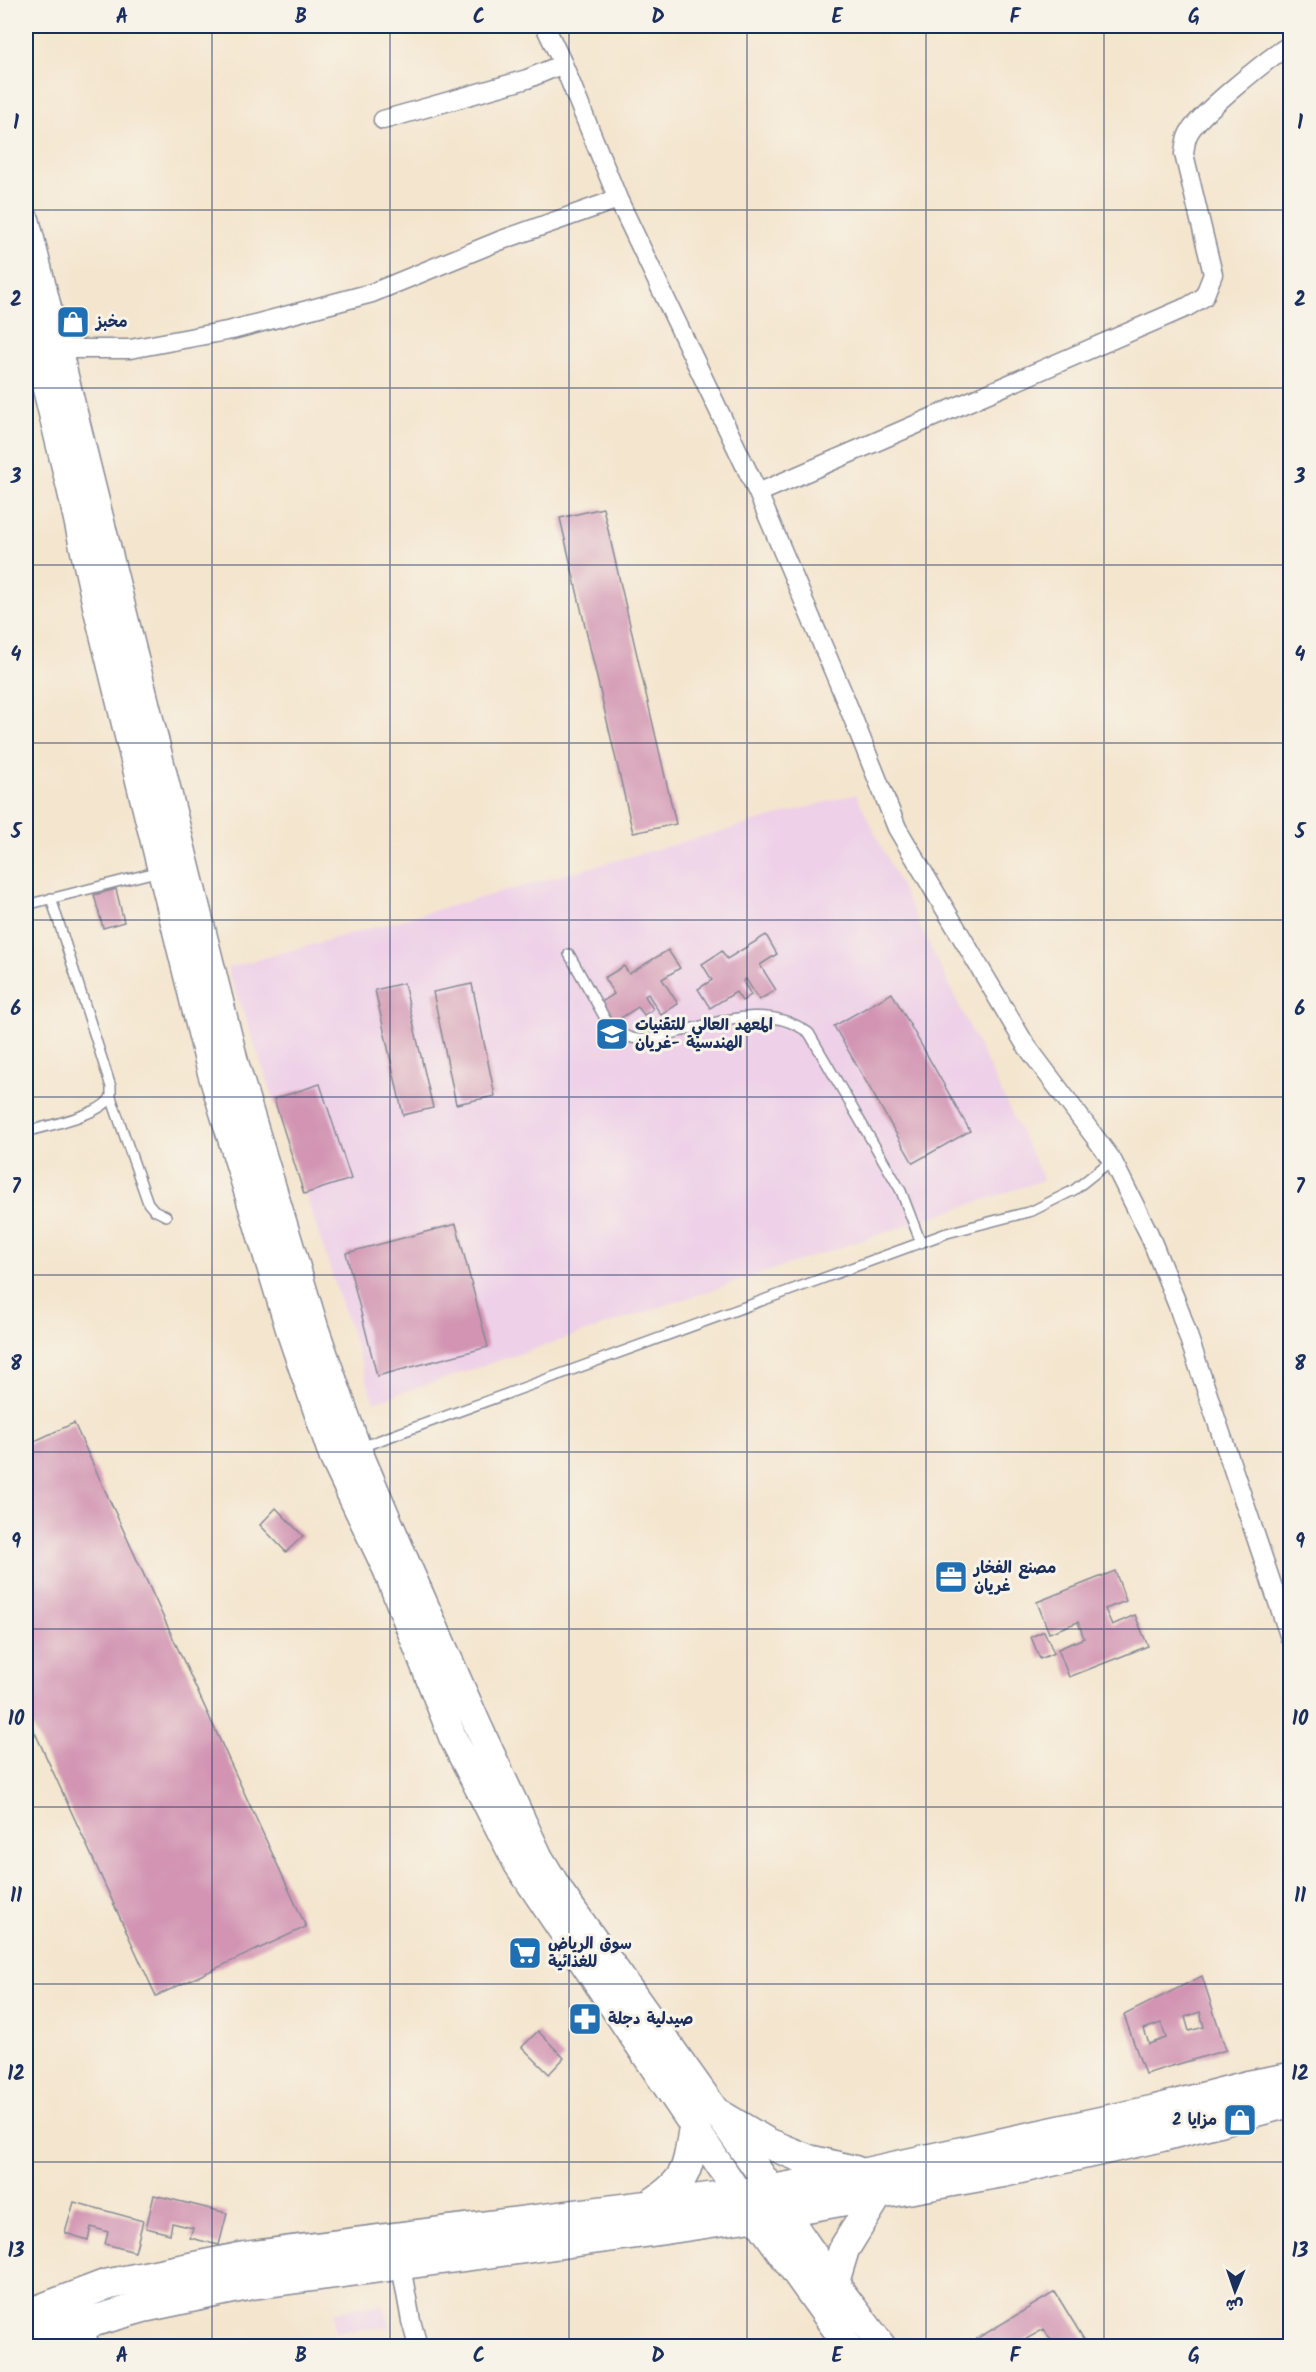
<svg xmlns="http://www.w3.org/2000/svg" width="1316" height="2372" viewBox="0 0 1316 2372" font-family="Kalam,'Playpen Sans Arabic',sans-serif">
<rect width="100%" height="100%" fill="#f7f3e8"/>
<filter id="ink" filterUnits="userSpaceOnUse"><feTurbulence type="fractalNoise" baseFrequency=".0167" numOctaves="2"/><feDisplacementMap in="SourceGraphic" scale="12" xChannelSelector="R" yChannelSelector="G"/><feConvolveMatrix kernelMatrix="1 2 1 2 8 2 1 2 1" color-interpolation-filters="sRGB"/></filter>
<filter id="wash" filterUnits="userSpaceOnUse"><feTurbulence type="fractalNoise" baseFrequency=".008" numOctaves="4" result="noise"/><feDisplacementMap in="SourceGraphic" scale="24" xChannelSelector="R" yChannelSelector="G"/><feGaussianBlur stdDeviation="1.35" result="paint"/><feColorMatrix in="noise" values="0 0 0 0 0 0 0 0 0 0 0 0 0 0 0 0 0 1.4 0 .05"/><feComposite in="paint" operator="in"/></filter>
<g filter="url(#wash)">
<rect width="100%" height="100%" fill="#f4e5ce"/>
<!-- built -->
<path fill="#eed0e8" d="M856,794L1044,1180L374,1402L274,1099L227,968Z
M383,2304L390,2327L334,2332L335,2311Z"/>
<g id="blocks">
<!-- building -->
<path fill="#d294b2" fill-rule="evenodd" d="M603,508L676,824L633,833L560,518Z
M116,889L124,922L103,928L94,895Z
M766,935L777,954L760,965L776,990L759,1000L746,979L743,981L751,995L742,1001L736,992L710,1008L698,989L712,980L702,964L722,951L727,959Z
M668,950L680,968L662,979L678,1004L661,1015L648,994L645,996L653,1009L644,1015L638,1007L613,1023L600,1003L614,994L604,978L624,966L629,974Z
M404,983L433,1108L403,1115L375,990Z
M472,984L495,1096L456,1104L433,992Z
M892,993L970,1131L913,1163L834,1026Z
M320,1084L351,1179L304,1194L274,1099Z
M456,1224L488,1347L377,1376L346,1253Z
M74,1423L306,1927L156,1996L26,1713V1445Z
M276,1508L303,1536L286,1552L260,1525Z
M1115,1571L1126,1601L1105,1609L1112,1625L1135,1615L1148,1646L1069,1677L1058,1649L1084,1638L1078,1622L1049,1633L1037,1602Z
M1044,1631L1054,1653L1040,1659L1031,1637Z
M1202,1976L1226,2050L1145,2074L1124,2015ZM1200,2012L1204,2027L1189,2031L1185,2017ZM1161,2023L1166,2038L1149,2044L1144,2029Z
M538,2031L564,2058L549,2074L522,2047Z
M154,2195L227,2213L219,2245L190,2238L193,2228L172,2223L170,2234L146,2228Z
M74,2202L143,2221L135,2252L105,2244L108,2232L91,2227L88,2240L65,2233Z
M1055,2292L1088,2346H1054L1044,2329L1014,2346H976L973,2341Z"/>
</g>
</g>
<g filter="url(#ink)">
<use href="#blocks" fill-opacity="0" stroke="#888a96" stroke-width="1.5"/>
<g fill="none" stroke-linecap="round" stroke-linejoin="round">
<!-- service casing -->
<g stroke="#888a96" stroke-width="12">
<path id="service" d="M26,905L160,871
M569,954L611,1029C619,1033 628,1038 637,1039C649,1041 663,1036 674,1033C720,1022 767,1002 809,1033L901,1191L921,1243
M111,1097L148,1203L154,1210L166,1216
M26,1132C44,1126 104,1115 111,1096C111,1093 111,1090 111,1087L51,898
M361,1447L947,1233L1032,1211L1074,1190L1112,1160"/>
</g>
<!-- minor casing -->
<g stroke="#888a96" stroke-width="21">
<path id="minor" d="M545,26L563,64
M383,120L527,79L563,64L618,199
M56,349H130L232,330L372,293L499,241L618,199L758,493L842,691L897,828L1025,1044L1112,1160L1149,1234L1178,1306L1290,1638
M758,493L1187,307L1204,297L1213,274L1184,154C1185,148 1185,141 1188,135C1195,117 1271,56 1290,45
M401,2266L411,2321L418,2346
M83,2324L90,2346"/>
</g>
<!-- secondary casing -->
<g stroke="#888a96" stroke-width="30">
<path id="secondary" d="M26,221L235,1064L315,1329L357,1448L406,1563L478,1726L539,1857L562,1895L772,2190C803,2245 845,2296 882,2346
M26,304L71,490L97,608L211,1071L292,1337L333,1457L387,1570L453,1738L518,1865L739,2194L848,2346"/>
</g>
<!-- primary casing -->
<g stroke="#888a96" stroke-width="33">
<path id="primary" d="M718,2114L767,2143L809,2160L855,2171
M650,2205C688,2180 687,2171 694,2128
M834,2282L844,2249L878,2194
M26,2315L105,2285L245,2257L772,2190L866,2173L1156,2110L1248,2086L1290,2078
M26,2346L83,2324L143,2307L252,2284L645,2232L784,2211L1003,2172L1162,2136L1290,2102"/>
</g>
<!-- service -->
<use href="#service" stroke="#fff" stroke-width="9"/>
<!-- minor -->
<use href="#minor" stroke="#fff" stroke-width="18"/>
<!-- secondary -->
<use href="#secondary" stroke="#fff" stroke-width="27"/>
<!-- primary -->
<use href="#primary" stroke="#fff" stroke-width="30"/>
</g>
</g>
<!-- grid -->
<path fill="none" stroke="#1b2f5e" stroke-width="1.5" stroke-opacity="0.55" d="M212,26V2346M390,26V2346M569,26V2346M747,26V2346M926,26V2346M1104,26V2346M26,210H1290M26,388H1290M26,565H1290M26,743H1290M26,920H1290M26,1097H1290M26,1275H1290M26,1452H1290M26,1629H1290M26,1807H1290M26,1984H1290M26,2162H1290"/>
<!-- icons -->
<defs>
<g id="shop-square" transform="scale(1.725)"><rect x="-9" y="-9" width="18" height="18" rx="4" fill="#1f6fb2" stroke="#f7f3e8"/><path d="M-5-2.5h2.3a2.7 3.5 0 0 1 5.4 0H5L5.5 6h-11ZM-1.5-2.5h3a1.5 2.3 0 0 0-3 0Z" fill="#fff"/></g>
<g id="university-square" transform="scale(1.725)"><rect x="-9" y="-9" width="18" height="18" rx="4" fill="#1f6fb2" stroke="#f7f3e8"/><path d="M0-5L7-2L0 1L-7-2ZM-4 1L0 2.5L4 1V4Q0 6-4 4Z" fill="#fff"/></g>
<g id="office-square" transform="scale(1.725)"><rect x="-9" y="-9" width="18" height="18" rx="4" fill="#1f6fb2" stroke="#f7f3e8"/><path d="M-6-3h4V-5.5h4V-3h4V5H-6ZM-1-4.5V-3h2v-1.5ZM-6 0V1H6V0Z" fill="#fff"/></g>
<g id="supermarket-square" transform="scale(1.725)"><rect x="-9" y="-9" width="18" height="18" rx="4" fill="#1f6fb2" stroke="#f7f3e8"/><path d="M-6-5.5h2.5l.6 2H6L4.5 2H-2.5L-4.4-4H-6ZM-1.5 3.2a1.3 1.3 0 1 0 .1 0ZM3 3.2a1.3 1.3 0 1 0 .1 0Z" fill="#fff"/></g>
<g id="pharmacy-square" transform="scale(1.725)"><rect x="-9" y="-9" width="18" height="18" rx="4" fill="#1f6fb2" stroke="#f7f3e8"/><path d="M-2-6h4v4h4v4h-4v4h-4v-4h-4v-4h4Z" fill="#fff"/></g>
</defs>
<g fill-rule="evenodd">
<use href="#shop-square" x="73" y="322"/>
<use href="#university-square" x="612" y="1034"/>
<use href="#office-square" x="951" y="1577"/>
<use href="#supermarket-square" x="525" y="1953"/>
<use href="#pharmacy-square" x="585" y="2019"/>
<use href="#shop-square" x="1240" y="2120"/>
</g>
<g text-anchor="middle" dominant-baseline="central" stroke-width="6" stroke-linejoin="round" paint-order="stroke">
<!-- poi labels -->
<g font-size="16" font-weight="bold" fill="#1b2f5e" stroke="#f7f3e8" text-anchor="start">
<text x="96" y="322">مخبز</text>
<text x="635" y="1025">المعهد العالي للتقنيات<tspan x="635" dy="18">الهندسية -غريان</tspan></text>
<text x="974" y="1568">مصنع الفخار<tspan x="974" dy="18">غريان</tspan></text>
<text x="548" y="1944">سوق الرياض<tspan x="548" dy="18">للغذائية</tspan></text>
<text x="608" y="2019">صيدلية دجلة</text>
<text x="1217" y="2120" text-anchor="end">مزايا 2</text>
</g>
</g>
<!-- margin -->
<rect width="1316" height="2372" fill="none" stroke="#f7f3e8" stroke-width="66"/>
<!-- north arrow -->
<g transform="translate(1235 2291) rotate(182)" stroke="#f7f3e8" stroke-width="4.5" paint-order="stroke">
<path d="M0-4.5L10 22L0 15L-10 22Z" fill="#1b2f5e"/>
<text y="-9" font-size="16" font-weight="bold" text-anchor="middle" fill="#1b2f5e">ش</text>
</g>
<rect x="33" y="33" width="1250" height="2306" fill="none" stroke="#1b2f5e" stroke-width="2"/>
<g font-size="20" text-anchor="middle" font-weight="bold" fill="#1b2f5e">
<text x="122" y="23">A</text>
<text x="301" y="23">B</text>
<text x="479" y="23">C</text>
<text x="658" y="23">D</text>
<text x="837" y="23">E</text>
<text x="1015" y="23">F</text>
<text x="1194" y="23">G</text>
<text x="16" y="129">1</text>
<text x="1300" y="129">1</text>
<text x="16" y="306">2</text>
<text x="1300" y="306">2</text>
<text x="16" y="483">3</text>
<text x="1300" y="483">3</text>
<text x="16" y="661">4</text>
<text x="1300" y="661">4</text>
<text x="16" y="838">5</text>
<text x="1300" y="838">5</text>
<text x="16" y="1015">6</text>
<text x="1300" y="1015">6</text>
<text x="16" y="1193">7</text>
<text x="1300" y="1193">7</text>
<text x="16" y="1370">8</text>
<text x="1300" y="1370">8</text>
<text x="16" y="1548">9</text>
<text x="1300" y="1548">9</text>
<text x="16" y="1725">10</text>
<text x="1300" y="1725">10</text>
<text x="16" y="1902">11</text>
<text x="1300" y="1902">11</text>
<text x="16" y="2080">12</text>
<text x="1300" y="2080">12</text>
<text x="16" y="2257">13</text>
<text x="1300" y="2257">13</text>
<text x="122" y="2362">A</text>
<text x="301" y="2362">B</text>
<text x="479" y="2362">C</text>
<text x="658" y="2362">D</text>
<text x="837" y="2362">E</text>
<text x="1015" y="2362">F</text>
<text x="1194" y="2362">G</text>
</g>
</svg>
